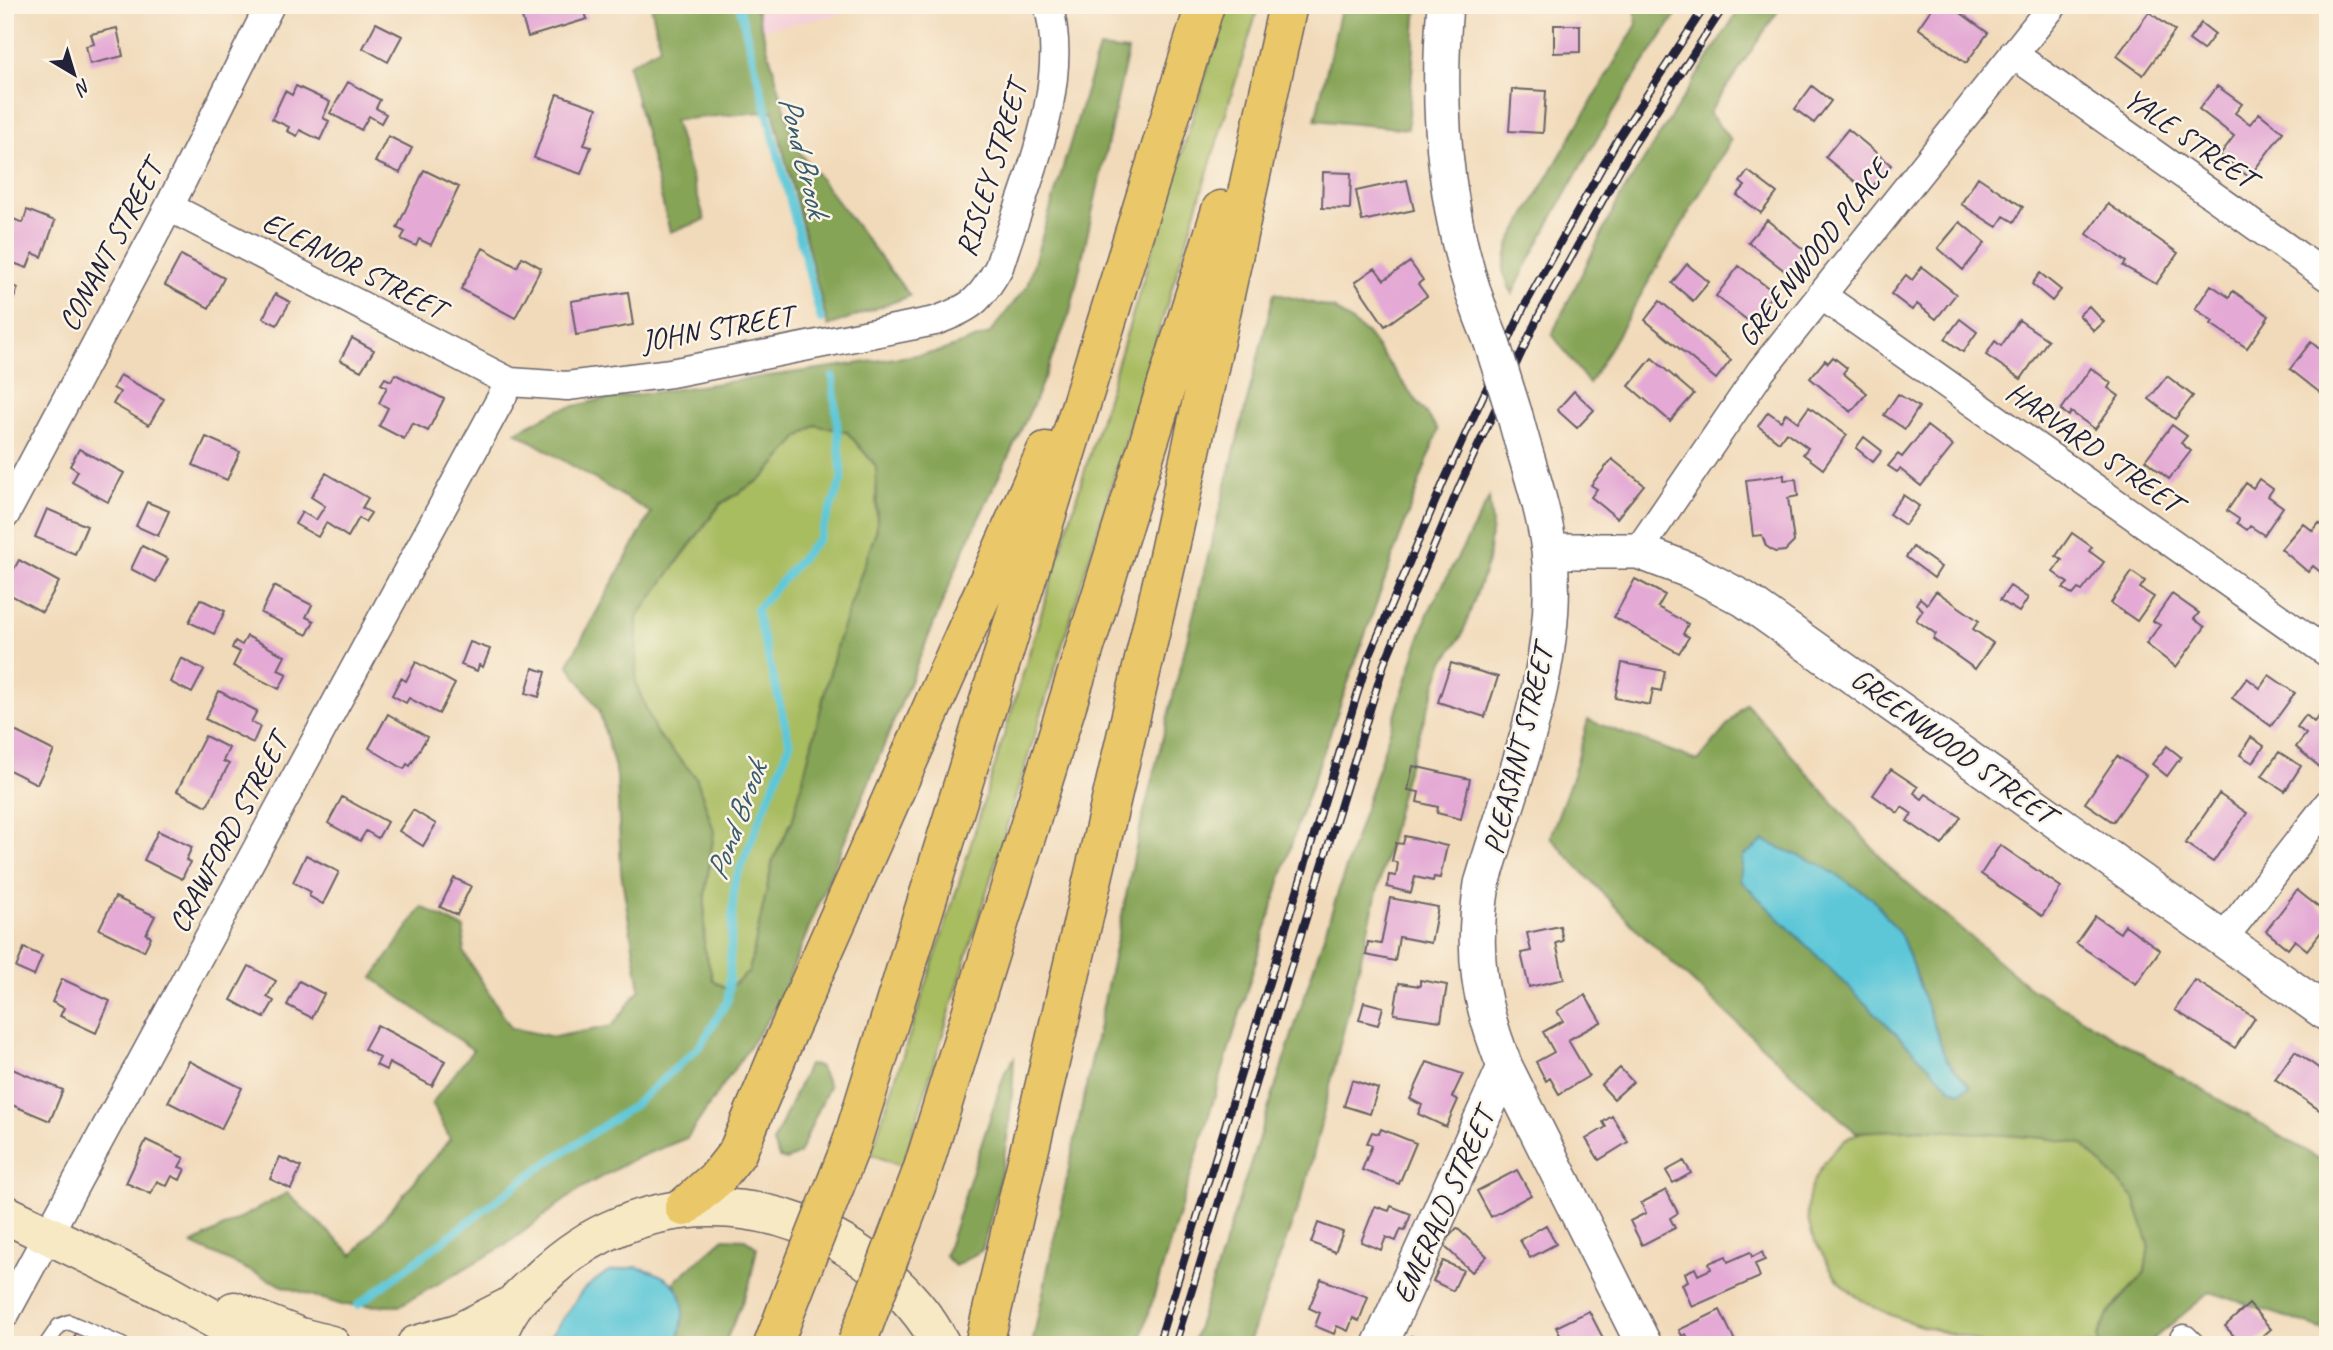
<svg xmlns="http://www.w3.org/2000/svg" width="2333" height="1350" viewBox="0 0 2333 1350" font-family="Caveat,sans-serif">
<rect width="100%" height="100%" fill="#fcf5e5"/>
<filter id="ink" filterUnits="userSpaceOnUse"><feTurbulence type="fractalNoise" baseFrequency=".0143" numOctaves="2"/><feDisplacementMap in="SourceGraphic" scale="14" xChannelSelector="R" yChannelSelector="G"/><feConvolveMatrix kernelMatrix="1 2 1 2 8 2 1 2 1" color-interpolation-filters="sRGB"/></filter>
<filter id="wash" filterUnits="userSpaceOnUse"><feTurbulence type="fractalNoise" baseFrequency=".00686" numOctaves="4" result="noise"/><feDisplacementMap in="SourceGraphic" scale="28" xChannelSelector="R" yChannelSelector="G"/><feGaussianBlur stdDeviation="1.57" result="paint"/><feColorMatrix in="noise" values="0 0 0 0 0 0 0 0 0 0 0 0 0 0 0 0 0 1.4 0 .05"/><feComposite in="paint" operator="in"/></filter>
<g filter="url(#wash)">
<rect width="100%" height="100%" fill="#f1daba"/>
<!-- built -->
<path fill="#f5cfda" d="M754,5H846L848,13L762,29Z"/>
<!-- green -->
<path fill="#a8bc61" stroke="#656f4e" stroke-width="2" d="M1227,5H1259L902,1167L871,1154L959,883Z
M816,425L847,432L876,466L877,528L837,644L793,819L773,860L749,972L728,989L713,981L704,946L705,895L714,831L696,777L656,733L635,684L637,617L721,504L764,477L799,437Z
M1924,1129L2045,1138L2082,1144L2134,1198L2149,1244L2145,1272L2108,1314L2098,1337L2099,1345H1984C1970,1336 1955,1335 1939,1331C1908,1323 1867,1308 1843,1286C1834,1277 1827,1261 1820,1250C1805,1227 1803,1199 1817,1175C1848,1120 1868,1132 1924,1129Z"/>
<!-- forest -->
<path fill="#86a457" stroke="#546349" stroke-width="2" fill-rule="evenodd" d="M651,5H755L796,147L910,296L828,326L773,111L674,120L705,220L670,232L628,65L660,47Z
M1342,5H1417L1408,129L1315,120Z
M1634,5H1683C1618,97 1563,194 1512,294L1503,271L1510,242L1637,24Z
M1742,5H1782L1709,113L1731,140L1589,384L1552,334L1619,199Z
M1099,48L1128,51L1070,313L1033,405L966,545L777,1006L687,1138L634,1159L578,1190L506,1245L399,1306L342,1305L283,1286L192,1244L287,1193L353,1255L450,1139L432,1103L473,1050L373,978L422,907L464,928V953L511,1028L554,1037L612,1026L640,989L621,872L617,776L599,710L568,664L651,513L516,432L558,410L600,400L938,352L989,334L1027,286ZM815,425L847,432L876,466L877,528L837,644L793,819L773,860L749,972L728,989L713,981L704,946L705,895L714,831L696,777L656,733L636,684L637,617L720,504L764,477L799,437Z
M1274,293L1335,309L1367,334L1438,430L1297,826L1139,1345H1032L1141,824Z
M1489,498L1492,524L1488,561L1462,635L1443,663L1405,777L1306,1185L1248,1345H1192L1428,613Z
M1746,703L1890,868L2029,987L2328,1164V1331L2210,1292L2146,1345H2099L2098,1337L2108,1314L2145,1272L2149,1244L2134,1198L2082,1144L2045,1138L1924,1129L1855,1132L1642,935L1550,837L1574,772L1588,720L1698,761ZM1741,880L1902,937L1946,1059L1970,1087L1960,1092L1952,1089Z
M1014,1058C1012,1126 1001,1185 982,1250L955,1266L945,1256L1005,1072Z
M808,1065L819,1066L829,1086L799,1154L787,1160L779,1158L773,1143Z
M724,1238L745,1239L757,1248L749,1286L724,1345H676C684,1322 686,1304 674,1282Z"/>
<!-- water -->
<path fill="#5dc7d8" stroke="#40748a" stroke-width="2" d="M1764,841L1819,864L1872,898L1902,937L1946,1059L1970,1087L1960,1092L1952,1089L1740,880L1743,856Z
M636,1267C683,1277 692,1301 676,1345H544L583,1290L607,1272Z"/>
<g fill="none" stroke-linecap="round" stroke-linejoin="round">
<!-- stream -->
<path stroke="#5dc7d8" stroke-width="8" d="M739,5L821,320
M358,1305L538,1169L633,1106L700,1046L728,1000L734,884L790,744L756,610L819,538L842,479L833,377"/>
</g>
<g id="blocks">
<!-- building -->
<path fill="#e4aad5" d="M518,5H583L587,19L528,37Z
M1081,5H1113L1114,8L1084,16Z
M1934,5H1950L1988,33L1966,63L1918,28Z
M2149,12L2175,31L2143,75L2117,56Z
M376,23L402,36L388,62L363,48Z
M2201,23L2215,34L2203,50L2189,40Z
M1554,25H1580V52L1554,53Z
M117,28L123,56L90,64L86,46L94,44L91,34Z
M348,82L380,100L376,108L386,114L381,123L369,116L361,130L330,113Z
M296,86L330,102L323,118L329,121L320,140L300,130L297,136L287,131L289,127L272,119L285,91L292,95Z
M1812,86L1831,101L1814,123L1795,109Z
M2217,86L2242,104L2235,113L2250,124L2259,113L2283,132L2249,177L2220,155L2234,136L2199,109Z
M1512,89L1546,91L1543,133L1509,131Z
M557,94L597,108L584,145L591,147L581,174L534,158Z
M1848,129L1891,165L1868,192L1825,157Z
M388,136L412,148L400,173L375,162Z
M424,170L459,187L431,245L419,239L416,246L401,239L405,232L397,228Z
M1748,171L1777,193L1761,213L1737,195L1745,186L1740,182Z
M1323,172L1351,173L1350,209L1322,208Z
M1978,177L2023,207L2014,222L2004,216L1997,227L1961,204Z
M1407,180L1414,210L1362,221L1356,191Z
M2108,204L2178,253L2156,284L2123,266L2126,262L2087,234Z
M5,205L10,207L6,216L23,223L27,210L55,221L42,257L33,253L27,268L5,260Z
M1767,220L1808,253L1790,275L1748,242Z
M1960,222L1985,243L1963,270L1938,248Z
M483,248L517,267L522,257L541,268L515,318L461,289Z
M181,255L224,278L209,308L165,285Z
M1410,262L1423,280L1418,284L1427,296L1385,326L1355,282L1375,268L1384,280Z
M1687,264L1709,282L1693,301L1672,283Z
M1739,266L1774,292L1751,323L1716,296Z
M1922,267L1956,294L1936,319L1917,304L1912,310L1891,294L1906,275L1912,280Z
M2040,273L2061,290L2052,301L2032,284Z
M5,283L18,288L5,321Z
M2211,285L2229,297L2233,291L2269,316L2247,348L2211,324L2213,321L2195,309Z
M628,292L633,325L576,335L571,301Z
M275,294L290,302L277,325L263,318Z
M1660,301L1731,360L1716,379L1645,320Z
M2089,306L2104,322L2094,331L2079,315Z
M1960,319L1977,332L1963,352L1945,339Z
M2019,320L2048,340L2021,379L1986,355L1995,341L2001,346Z
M352,338L374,350L361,371L340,360Z
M2311,342L2328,356V399L2290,369Z
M1833,357L1847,368L1843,373L1867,393L1851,412L1810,378L1825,360L1828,363Z
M1652,358L1694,394L1670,421L1629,386Z
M2091,368L2111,383L2108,388L2119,396L2095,429L2071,412L2069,416L2061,410Z
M395,374L444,399L428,431L412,423L404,439L379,426L388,408L379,403L387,387L381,384L385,378L391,381Z
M120,375L164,399L149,425L113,404L120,392L113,388Z
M2167,376L2193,396L2175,419L2149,399Z
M1574,391L1594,410L1577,428L1557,410Z
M1898,394L1919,407L1905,429L1884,415Z
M1809,407L1847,435L1823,469L1803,454L1808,448L1786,432L1779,442L1758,426L1768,412L1781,421L1786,413L1798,422Z
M2172,425L2187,436L2181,443L2191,451L2169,479L2145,460Z
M1927,426L1953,446L1921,486L1900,469L1897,472L1888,466L1898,454L1902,457Z
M206,437L240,452L227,480L193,465Z
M1864,437L1882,451L1873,462L1856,448Z
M79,449L124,473L108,502L72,482L78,471L70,466Z
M1612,459L1644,485L1617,518L1591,497L1597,489L1591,485Z
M326,473L368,498L362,508L371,513L365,522L359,518L348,537L326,523L318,537L295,524L302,512L316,520L325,506L311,497Z
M1784,475V480L1796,479L1798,496L1788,498L1794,542L1785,551L1775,552L1766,546L1762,535L1753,536L1746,480Z
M2259,479L2273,489L2268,496L2283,507L2264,535L2250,526L2247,530L2237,523L2239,519L2227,511L2246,483L2253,488Z
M1903,495L1919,506L1905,525L1889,514Z
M147,502L169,511L158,536L136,526Z
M47,509L87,526L75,554L35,537Z
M2303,523L2313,531L2319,523L2328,530V568L2323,574L2313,566L2308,572L2281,549Z
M2072,533L2092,547L2089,551L2104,562L2082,591L2078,589L2073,595L2063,588L2068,583L2053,572L2062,560L2056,556Z
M142,546L168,559L156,582L131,569Z
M1913,547L1941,567L1934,578L1906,557Z
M19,560L59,582L42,612L5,592V585Z
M2132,572L2145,581L2140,588L2154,597L2137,621L2111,603Z
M1635,579L1665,595L1658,607L1688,624L1683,634L1689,637L1679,653L1614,617Z
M274,586L312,605L306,617L314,621L307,635L261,613Z
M2010,586L2028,598L2019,612L2000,600Z
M1936,591L1979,621L1973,629L1993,643L1975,669L1933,639L1936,634L1916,620L1923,610L1916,604L1920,598L1927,604Z
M2172,594L2199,613L2194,619L2205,627L2176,667L2146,644L2160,625L2153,621Z
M200,599L225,611L214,634L189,622Z
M247,636L285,656L278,670L287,674L279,689L233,666L240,652L232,648L235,641L242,645Z
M470,642L490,649L483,667L479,665L477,671L461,665Z
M181,658L204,670L192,693L170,682Z
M416,662L455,684L439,714L409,698L406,703L392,695L401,678L406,681Z
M1451,663L1498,677L1485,717L1438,702Z
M1622,663L1665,671L1661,691L1653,689L1650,705L1615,698Z
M533,668L546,672L539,697L526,693Z
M2269,675L2295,693L2271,726L2232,698L2247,678L2260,688Z
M219,691L257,711L251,722L260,727L253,743L205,719Z
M2323,710L2328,714V760L2321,768L2296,747L2306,734L2297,727L2306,715L2314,722Z
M388,714L427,737L410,766L407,764L404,769L369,748Z
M5,726L54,751L37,784L5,768Z
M205,736L229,748L223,761L229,764L207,806L177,791Z
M2251,737L2264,746L2253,763L2240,755Z
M2167,746L2181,757L2167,776L2152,764Z
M2279,752L2301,766L2285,791L2262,776Z
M2117,756L2146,775L2113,822L2085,803Z
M1413,766L1470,779L1461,819L1437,813L1438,807L1417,802L1419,792L1408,790Z
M1891,769L1918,787L1914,793L1922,799L1926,794L1961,817L1942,845L1907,821L1912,814L1902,807L1898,813L1873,795Z
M2219,794L2247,813L2213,862L2185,843Z
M342,797L387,822L378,838L366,831L360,841L328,823Z
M413,810L436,824L423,846L399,831Z
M158,831L192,847L186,860L190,862L182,879L144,860Z
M1405,836L1447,846L1440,878L1434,877L1433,881L1415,877L1411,893L1387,887L1389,875L1396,876L1398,863L1392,861L1396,843L1403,844Z
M2000,845L2061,887L2042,916L1981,874Z
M306,855L339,872L323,904L309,896L311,892L293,882Z
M454,878L471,886L457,915L440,907Z
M2297,890L2328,915V923L2307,950L2295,940L2288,949L2266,931Z
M115,897L155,916L146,934L151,937L144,951L99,929Z
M1390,898L1438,907L1431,943L1399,937L1395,961L1366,955L1368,942L1381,944Z
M2095,916L2120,933L2125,925L2160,950L2136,984L2076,943Z
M1560,926L1563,941L1556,943L1564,979L1529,987L1521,953L1531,951L1527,933Z
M24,948L42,956L34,976L16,968Z
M249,966L276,981L267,997L274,1001L264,1018L231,1000Z
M62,979L110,1001L96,1033L60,1016L64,1008L52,1002Z
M1420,980L1447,985L1441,1021L1394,1014L1399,983L1420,986Z
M2195,980L2255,1018L2235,1048L2175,1010Z
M299,981L324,994L312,1018L287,1005Z
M1585,995L1601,1022L1568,1040L1589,1076L1559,1094L1550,1078L1546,1081L1536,1062L1554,1052L1543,1032L1563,1021L1557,1011Z
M1364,1002L1383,1007L1378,1025L1359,1020Z
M377,1025L445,1061L432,1086L389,1063L386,1070L376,1065L380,1058L364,1049Z
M2295,1051L2328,1075V1116L2275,1079Z
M189,1061L242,1088L221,1129L168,1102Z
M1427,1062L1463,1074L1452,1097L1458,1100L1446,1127L1418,1114L1422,1105L1410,1099Z
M5,1066L63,1090L50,1121L5,1102Z
M1620,1068L1633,1082L1614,1099L1601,1085Z
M1352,1080L1378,1089L1370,1114L1344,1106Z
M1612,1116L1628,1142L1599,1160L1586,1139L1606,1127L1603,1122Z
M1381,1129L1416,1143L1399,1184L1362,1170L1372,1145L1367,1143L1372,1132L1379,1134Z
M146,1140L184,1158L179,1167L185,1169L180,1180L172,1176L167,1186L157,1181L151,1194L126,1183Z
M280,1157L301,1167L291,1189L270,1179Z
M1684,1161L1691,1173L1673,1183L1666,1171Z
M1517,1170L1531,1195L1491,1217L1477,1191Z
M1666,1190L1678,1213L1670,1218L1675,1228L1642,1245L1630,1221L1646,1213L1641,1203Z
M1375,1206L1389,1211L1391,1206L1411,1214L1405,1230L1401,1229L1396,1241L1386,1237L1381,1250L1361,1242Z
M1318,1223L1343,1232L1335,1252L1311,1243Z
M1546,1225L1556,1244L1530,1258L1520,1240Z
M1457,1228L1487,1256L1472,1272L1442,1244Z
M1750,1252L1752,1257L1762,1252L1765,1260L1755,1264L1760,1277L1692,1307L1682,1284L1688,1281L1685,1273L1695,1268L1698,1275L1711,1269L1709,1263L1726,1256L1728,1262Z
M1443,1261L1463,1270L1453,1291L1433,1281Z
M1321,1279L1368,1297L1359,1321L1353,1318L1348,1331L1337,1326L1334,1334L1315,1326L1320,1313L1309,1308Z
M2249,1304L2271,1329L2253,1345H2242L2225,1326Z
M1720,1310L1735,1341L1726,1345H1691L1686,1334L1682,1336L1679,1330Z
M1589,1311L1603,1338L1588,1345H1565L1556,1327Z
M77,1331L110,1345H71Z
M1411,1336L1433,1345H1408Z"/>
</g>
</g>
<g filter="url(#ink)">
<use href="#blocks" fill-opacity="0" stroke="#6a6267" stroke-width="2"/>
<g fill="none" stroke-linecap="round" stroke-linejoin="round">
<!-- service casing -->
<g stroke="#6a6267" stroke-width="17">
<path id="service" d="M46,1345L59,1326L69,1322L122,1345"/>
</g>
<!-- minor casing -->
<g stroke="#6a6267" stroke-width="31">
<path id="minor" d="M2013,54L2328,277
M169,207L510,382L567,386L671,373L935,321C971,308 980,301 999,267C1023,189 1072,85 1048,5
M1821,295L2328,653
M5,515L169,207L270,5
M1638,551L1761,371L2053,5
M2223,939L2328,804
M5,1314L510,382
M2184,1339L2190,1345"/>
</g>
<!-- tertiary casing -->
<g stroke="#6a6267" stroke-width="38">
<path id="tertiary" d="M1445,5C1435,120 1446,233 1491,340
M1515,416C1526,460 1544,506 1549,551C1563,660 1512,781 1482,884C1471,954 1479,1002 1505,1067L1644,1345
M1549,551H1638L1691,571L1744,599L2328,1014
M1380,1345L1505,1067"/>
</g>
<!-- secondary casing -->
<g stroke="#6a6267" stroke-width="41">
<path id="secondary" d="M5,1214L164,1291L260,1345
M234,1311L300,1337L331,1345
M416,1345L458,1333L513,1305
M493,1345C499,1332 504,1318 512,1307C519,1296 532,1286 542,1277C636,1185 783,1187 880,1271C905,1293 926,1315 941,1345"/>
</g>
<!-- motorway casing -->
<g stroke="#6a6267" stroke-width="41">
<path id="motorway" d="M851,1145L1205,5
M922,1171L1221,210
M684,1207L718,1177L737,1153L786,1036L1046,451
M773,1345L792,1295
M984,1345L1167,561L1288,5"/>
</g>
<!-- service -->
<use href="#service" stroke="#fff" stroke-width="14"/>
<!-- minor -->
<use href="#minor" stroke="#fff" stroke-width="28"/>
<!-- tertiary -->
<use href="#tertiary" stroke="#fff" stroke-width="35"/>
<!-- secondary -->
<use href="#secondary" stroke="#f7e9c3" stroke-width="38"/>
<!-- motorway -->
<use href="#motorway" stroke="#eac769" stroke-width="38"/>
<!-- rail casing -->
<g stroke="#22223b" stroke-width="8">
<path id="rail" d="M1158,1345L1368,659L1444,481L1524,307L1619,137L1706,5
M1175,1345L1384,664L1459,487L1539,315L1633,146L1725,5"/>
</g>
<!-- rail -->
<use href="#rail" stroke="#fcf5e5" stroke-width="5" stroke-dasharray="16" stroke-linecap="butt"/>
<!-- tertiary-bridge casing -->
<g stroke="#6a6267" stroke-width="38" stroke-linecap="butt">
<path id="tertiary-bridge" d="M1491,340L1515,416"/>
</g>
<!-- motorway-bridge casing -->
<g stroke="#6a6267" stroke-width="41" stroke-linecap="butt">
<path id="motorway-bridge" d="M792,1295L851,1145
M857,1343L922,1171"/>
</g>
<!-- tertiary-bridge -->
<use href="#tertiary-bridge" stroke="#fff" stroke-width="35"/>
<!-- motorway-bridge -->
<use href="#motorway-bridge" stroke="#eac769" stroke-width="38"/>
</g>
</g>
<g text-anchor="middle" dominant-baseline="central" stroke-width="5" stroke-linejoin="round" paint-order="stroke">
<!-- street labels -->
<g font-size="30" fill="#22223b" stroke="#fcf5e5">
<text transform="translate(2190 138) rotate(35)">YALE STREET</text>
<text transform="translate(991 169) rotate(-73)">RISLEY STREET</text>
<text transform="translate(110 246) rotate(-62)">CONANT STREET</text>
<text transform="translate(1813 253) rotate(-52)">GREENWOOD PLACE</text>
<text transform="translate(354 265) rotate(27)">ELEANOR STREET</text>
<text transform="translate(717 328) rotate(-10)">JOHN STREET</text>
<text transform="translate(2094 447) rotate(35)">HARVARD STREET</text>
<text transform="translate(1953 746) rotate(36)">GREENWOOD STREET</text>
<text transform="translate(1518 750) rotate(-76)">PLEASANT STREET</text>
<text transform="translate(228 833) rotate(-62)">CRAWFORD STREET</text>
<text transform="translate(1443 1206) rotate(-66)">EMERALD STREET</text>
</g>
<!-- water labels -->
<g font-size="32" font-style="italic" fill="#375c72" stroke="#fcf5e5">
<text transform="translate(804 156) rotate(76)">Pond Brook</text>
<text transform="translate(736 821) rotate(-70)">Pond Brook</text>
</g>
</g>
<!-- margin -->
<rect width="2333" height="1350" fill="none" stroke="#fcf5e5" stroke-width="28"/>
<!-- north arrow -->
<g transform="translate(74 74) rotate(142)" stroke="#fcf5e5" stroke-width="5" paint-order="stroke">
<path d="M0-5L12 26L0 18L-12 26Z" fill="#22223b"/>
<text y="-10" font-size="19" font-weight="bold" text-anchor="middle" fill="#22223b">N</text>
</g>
</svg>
